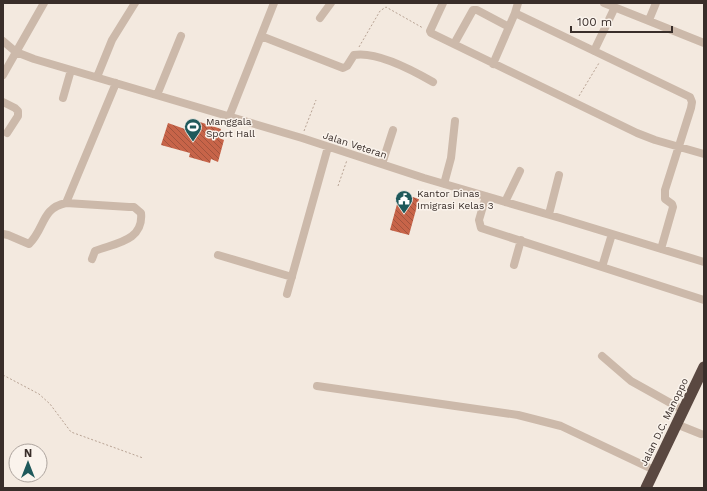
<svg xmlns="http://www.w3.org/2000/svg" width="707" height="491" viewBox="0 0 707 491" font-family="'Work Sans',sans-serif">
<defs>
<pattern id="building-back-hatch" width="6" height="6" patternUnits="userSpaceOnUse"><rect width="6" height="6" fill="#c76449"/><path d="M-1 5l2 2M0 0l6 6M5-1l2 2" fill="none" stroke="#a3533d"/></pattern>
</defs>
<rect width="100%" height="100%" fill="#f3e9df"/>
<!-- building -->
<path fill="url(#building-back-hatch)" d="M200,122L221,129L219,138L224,140L218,162L211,159L210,163L189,157L190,153L161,145L168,123L196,133Z
M400,193L419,199L409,235L390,230Z"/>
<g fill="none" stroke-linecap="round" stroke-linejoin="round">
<!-- path -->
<path stroke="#b8a394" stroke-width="1" stroke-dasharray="2 2" stroke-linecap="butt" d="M359,47L380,11L386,7L423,28
M579,96L599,63
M304,131L316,100
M338,186L347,160
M3,375L39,394L50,404L71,432L143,458"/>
<!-- minor -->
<path stroke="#ccb9aa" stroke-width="8" d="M443,3L430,31L431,33L637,133L655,140L704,154
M604,3L704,43
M515,13L518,3
M320,18L331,3
M649,20L656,3
M261,36L343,68L347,66L354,55C376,51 414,71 433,82
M3,41L16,52L34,59L302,138L424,178L560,218L704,262
M454,44L473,10H477L509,27
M594,51L615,7
M493,64L515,13L690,97L692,102L691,108L665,190V199L672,204L673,207L661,249
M3,75L44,3
M97,77L112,40L135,3
M157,95L181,36
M63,98L71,70
M3,102L15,108L18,111V116L7,133
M229,117L274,3
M382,164L393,130
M444,184L451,158L455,121
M486,196L479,220L481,228L704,300
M505,202L520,171
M66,203L116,83
M549,214L559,175
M3,234L8,235L29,244C45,229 41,208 66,203L129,207H134L141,213C144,241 115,243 95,251L92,259
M218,255L292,277
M514,265L521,240
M602,267L612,234
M287,294L328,147
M602,356L631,381L683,410
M317,386L518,415L561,426L654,470
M676,424L701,434"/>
<!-- highway -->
<path stroke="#5a4841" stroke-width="11" d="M646,488L704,367"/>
</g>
<!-- icons -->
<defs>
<g id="stadium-pin" transform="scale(0.9)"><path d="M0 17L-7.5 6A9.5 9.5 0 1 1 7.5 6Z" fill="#1f595b" stroke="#faf3ec"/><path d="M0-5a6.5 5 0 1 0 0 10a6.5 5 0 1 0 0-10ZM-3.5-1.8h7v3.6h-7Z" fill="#fff"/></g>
<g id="civic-pin" transform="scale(0.9)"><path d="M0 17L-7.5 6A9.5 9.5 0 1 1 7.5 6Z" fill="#1f595b" stroke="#faf3ec"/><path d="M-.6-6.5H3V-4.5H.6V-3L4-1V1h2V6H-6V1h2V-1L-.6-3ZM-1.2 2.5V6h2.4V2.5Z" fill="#fff"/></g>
</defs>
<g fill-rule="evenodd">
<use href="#stadium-pin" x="193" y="127"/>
<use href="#civic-pin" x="404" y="199"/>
</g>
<g text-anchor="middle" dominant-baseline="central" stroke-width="3" stroke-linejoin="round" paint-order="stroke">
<!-- poi labels -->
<g font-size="10" fill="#392e2a" stroke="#faf3ec" text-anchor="start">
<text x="206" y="121">Manggala<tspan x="206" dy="12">Sport Hall</tspan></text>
<text x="417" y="193">Kantor Dinas<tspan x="417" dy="12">Imigrasi Kelas 3</tspan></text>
</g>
<!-- street labels -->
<g font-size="10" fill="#392e2a" stroke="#faf3ec">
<text transform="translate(355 145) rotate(18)">Jalan Veteran</text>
<text transform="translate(664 422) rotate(-64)">Jalan D.C. Manoppo</text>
</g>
</g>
<!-- border -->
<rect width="707" height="491" fill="none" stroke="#392e2a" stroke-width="8"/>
<!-- north arrow -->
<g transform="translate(28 463)"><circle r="19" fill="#faf3ec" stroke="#ada49e"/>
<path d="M0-3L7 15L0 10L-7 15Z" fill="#1f595b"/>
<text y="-6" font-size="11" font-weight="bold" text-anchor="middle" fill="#392e2a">N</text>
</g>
<!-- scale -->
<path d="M571 26v6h101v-6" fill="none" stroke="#392e2a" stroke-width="2"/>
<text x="577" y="26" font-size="12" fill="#392e2a" stroke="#faf3ec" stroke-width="3" paint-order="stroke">100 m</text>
</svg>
